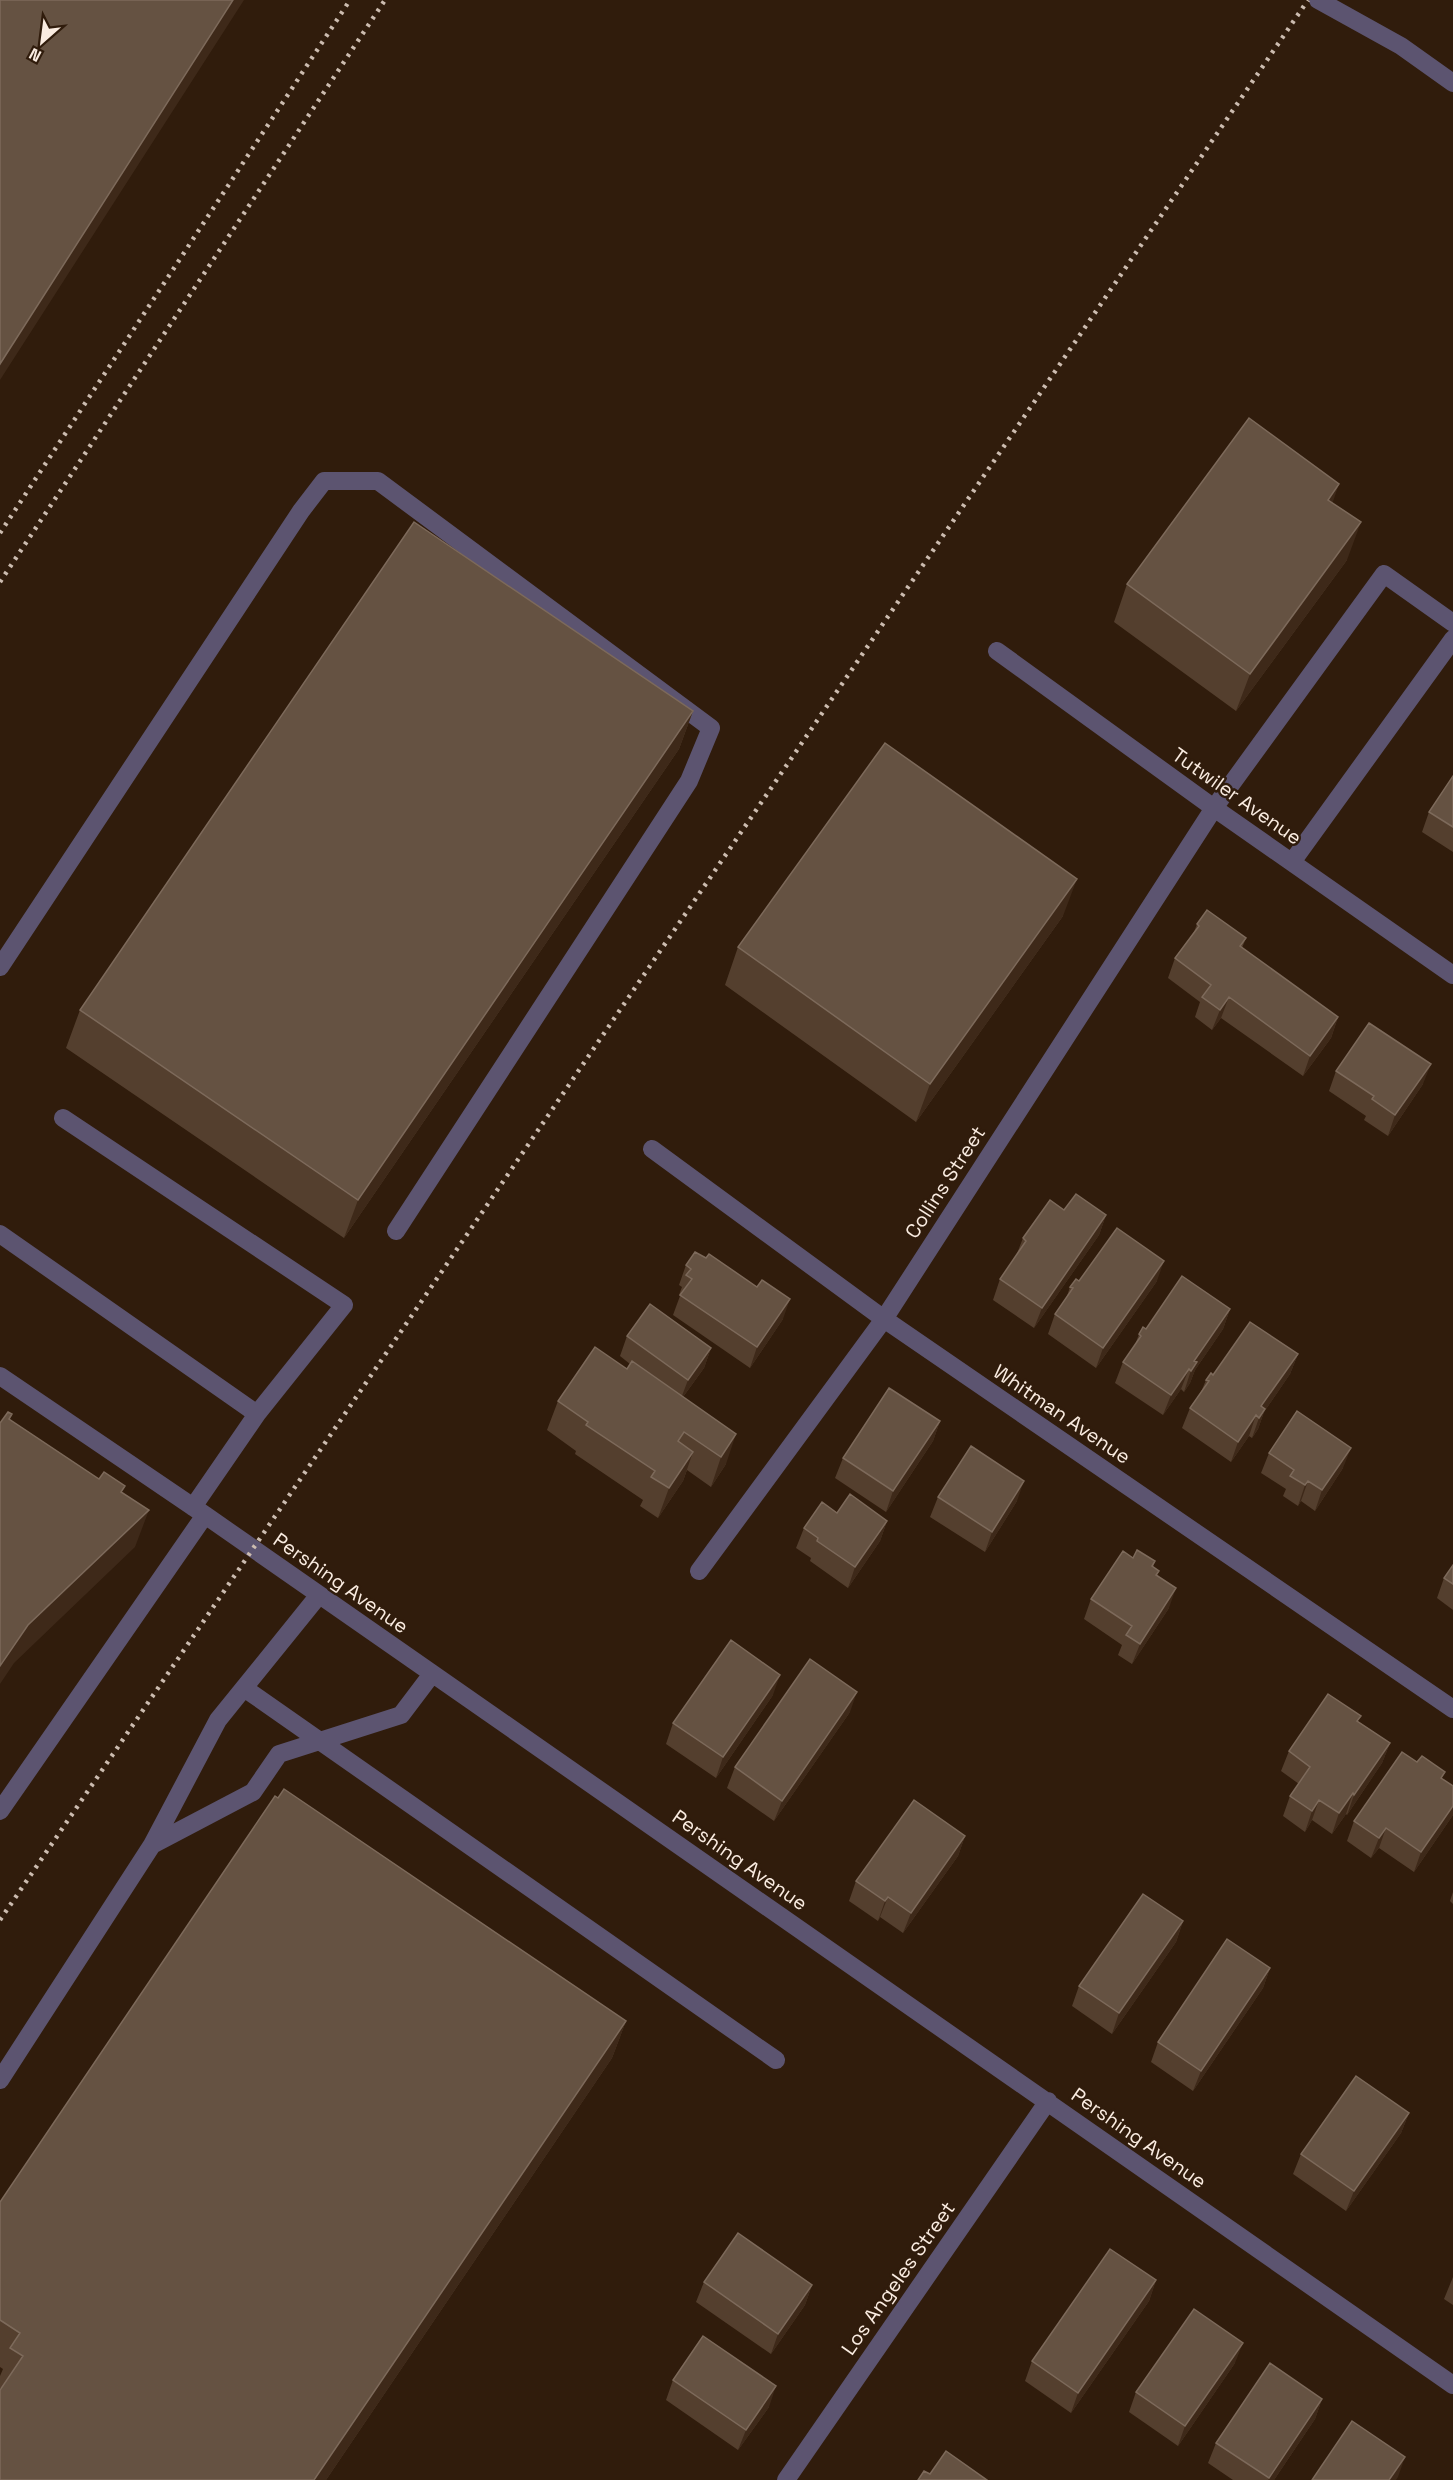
<svg xmlns="http://www.w3.org/2000/svg" width="1453" height="2480" viewBox="0 0 1453 2480" font-family="'Space Grotesk',sans-serif">
<rect width="100%" height="100%" fill="#301c0c"/>
<g fill="none" stroke-linecap="round" stroke-linejoin="round">
<!-- minor -->
<path stroke="#5c5470" stroke-width="18" d="M1318,0L1401,46L1453,83
M997,651L1214,808L1453,975
M1292,862L1453,639
M0,967L301,511L324,481H378L711,728L689,781L396,1231
M63,1118L344,1305L257,1414
M652,1149L884,1319L1453,1709
M0,1234L257,1414L193,1507
M0,1376L205,1515L1453,2385
M699,1571L884,1319L1214,808L1384,574L1453,623
M244,1688L776,2060
M0,1811L205,1515
M152,1845L253,1792L279,1754L401,1715L432,1674
M0,2080L152,1845L218,1720L319,1595
M786,2480L1048,2101"/>
<!-- rail -->
<path stroke="#ccbcb0" stroke-width="4.5" stroke-dasharray="3 6" stroke-linecap="butt" d="M0,533L350,0
M0,582L385,0
M0,1920L1308,0"/>
</g>
<!-- wall -->
<path fill="#543f2e" d="M1347,560L1236,711L1114,622L1127,584Z
M693,711L679,749L344,1238L66,1048L80,1010Z
M1453,776V852L1422,832L1429,812Z
M1063,916L916,1122L725,985L738,947Z
M1197,924L1246,938L1242,948L1338,1017L1331,1038L1303,1076L1221,1018L1212,1030L1195,1017L1200,1002L1168,978L1175,958L1194,932Z
M1336,1071L1423,1084L1388,1136L1364,1120L1366,1116L1329,1091Z
M1064,1210L1106,1215L1099,1235L1034,1328L993,1300L1000,1279L1016,1256L1023,1238Z
M706,1258L757,1287L783,1319L750,1368L673,1315L680,1296L679,1295L682,1287L679,1285L686,1265Z
M1079,1281H1157L1096,1368L1048,1334L1055,1314L1066,1299L1070,1287Z
M1230,1309L1223,1329L1195,1370L1190,1383L1184,1392L1181,1389L1163,1415L1115,1383L1123,1362L1135,1345L1139,1334L1146,1329Z
M627,1336L711,1348L704,1368L683,1397L726,1464L711,1487L687,1470L683,1481L658,1518L640,1506L643,1500L575,1454L576,1451L547,1430L558,1401L627,1369L630,1364L620,1356Z
M1298,1354L1290,1374L1264,1412L1258,1429L1252,1438L1249,1436L1231,1462L1182,1428L1190,1408L1201,1392L1206,1380L1213,1375Z
M940,1421L933,1441L886,1512L835,1478L843,1458Z
M1269,1453L1343,1468L1315,1511L1301,1501L1298,1506L1283,1496L1286,1489L1261,1473Z
M938,1497L1017,1501L985,1552L930,1517Z
M837,1513L887,1521L880,1541L848,1588L810,1561L811,1558L796,1548L804,1528Z
M1133,1558L1155,1561L1153,1567L1159,1571L1157,1576L1169,1608L1132,1664L1118,1655L1122,1645L1084,1619L1091,1599Z
M1453,1565V1610L1437,1598L1444,1578Z
M773,1695L716,1778L666,1744L673,1723Z
M850,1712L774,1821L727,1788L735,1767Z
M1359,1722L1390,1743L1382,1763L1347,1815L1346,1814L1332,1834L1312,1820L1305,1832L1283,1816L1290,1796L1299,1784L1281,1771L1289,1751Z
M1443,1779L1453,1786V1815L1414,1872L1379,1848L1371,1858L1347,1841L1354,1821Z
M965,1836L958,1856L903,1933L880,1917L878,1921L849,1901L856,1881Z
M1453,1892V1904L1450,1901Z
M1183,1921L1176,1942L1112,2034L1072,2006L1079,1986Z
M1270,1968L1263,1988L1193,2091L1151,2062L1158,2042Z
M626,2021L612,2058L326,2480H0L1,2388H0V2376L3,2369L0,2367V2202Z
M1409,2113L1401,2133L1346,2211L1293,2174L1301,2154Z
M1453,2277V2305L1444,2299Z
M1156,2280L1149,2301L1071,2413L1025,2381L1032,2361Z
M704,2282L812,2285L805,2305L771,2354L696,2302Z
M1235,2363L1178,2446L1129,2412L1136,2392Z
M673,2380L769,2407L738,2450L666,2400Z
M1322,2399L1315,2419L1274,2480H1233L1208,2463L1216,2443Z"/>
<!-- shaded-wall -->
<path fill="#3e2919" d="M233,0H244L0,380V364Z
M1339,484L1326,522L1328,500Z
M1361,522L1347,560L1236,711L1250,674Z
M693,711L679,749L344,1238L358,1200Z
M1077,879L1063,916L916,1122L930,1084Z
M1229,997L1221,1018L1212,1030L1220,1010Z
M1338,1017L1331,1038L1303,1076L1310,1056Z
M1431,1064L1423,1084L1388,1136L1395,1115Z
M1106,1215L1099,1235L1034,1328L1042,1308Z
M1164,1261L1157,1281L1096,1368L1103,1348Z
M790,1299L783,1319L750,1368L757,1347Z
M1230,1309L1223,1329L1195,1370L1190,1383L1184,1392L1194,1361Z
M711,1348L704,1368L680,1401L688,1380Z
M1298,1354L1290,1374L1264,1412L1258,1429L1252,1438L1259,1418L1261,1406Z
M1189,1369L1181,1389L1163,1415L1171,1395Z
M1256,1415L1249,1436L1231,1462L1238,1442Z
M940,1421L933,1441L886,1512L893,1491Z
M736,1434L726,1464L711,1487L721,1457Z
M1351,1448L1343,1468L1315,1511L1322,1490Z
M693,1452L683,1481L658,1518L669,1488Z
M1024,1481L1017,1501L985,1552L992,1532Z
M1308,1481L1301,1501L1298,1506L1305,1485Z
M149,1510L135,1547L14,1663L0,1684V1666L28,1625Z
M887,1521L880,1541L848,1588L855,1567Z
M1176,1588L1169,1608L1132,1664L1140,1644Z
M780,1675L773,1695L716,1778L723,1757Z
M857,1692L850,1712L774,1821L782,1801Z
M1390,1743L1382,1763L1347,1815L1354,1795Z
M1353,1793L1346,1814L1332,1834L1339,1813Z
M1319,1800L1312,1820L1305,1832L1312,1811Z
M1453,1806V1815L1414,1872L1421,1852Z
M1386,1828L1379,1848L1371,1858L1379,1838Z
M965,1836L958,1856L903,1933L911,1913Z
M888,1897L880,1917L878,1921L885,1901Z
M1183,1921L1176,1942L1112,2034L1119,2013Z
M1270,1968L1263,1988L1193,2091L1201,2071Z
M626,2021L612,2058L326,2480H314Z
M1409,2113L1401,2133L1346,2211L1354,2191Z
M1156,2280L1149,2301L1071,2413L1078,2393Z
M812,2285L805,2305L771,2354L778,2334Z
M1243,2343L1235,2363L1178,2446L1185,2426Z
M776,2386L769,2407L738,2450L746,2430Z
M1322,2399L1315,2419L1274,2480H1268Z
M1405,2457L1398,2477L1396,2480H1389Z"/>
<!-- building -->
<path fill="#655242" stroke="#7d6a5b" stroke-width="1.5" d="M0,0H233L0,364Z
M1249,418L1339,484L1328,500L1361,522L1250,674L1127,584Z
M414,522L693,711L358,1200L80,1010Z
M885,743L1077,879L930,1084L738,947Z
M1453,776V827L1429,812Z
M1207,910L1246,938L1240,946L1338,1017L1310,1056L1229,997L1220,1010L1202,997L1211,985L1175,958L1199,926L1197,924Z
M1369,1023L1431,1064L1395,1115L1372,1099L1374,1096L1336,1071Z
M1076,1194L1106,1215L1042,1308L1000,1279L1026,1241L1023,1238L1050,1200L1064,1210Z
M1117,1228L1164,1261L1103,1348L1055,1314L1073,1288L1070,1287L1076,1279L1079,1281Z
M695,1252L706,1258L709,1254L757,1287L762,1280L790,1299L757,1347L680,1295L692,1279L686,1275L691,1269L686,1265Z
M1182,1276L1230,1309L1194,1361L1197,1362L1191,1371L1189,1369L1171,1395L1123,1362L1141,1336L1139,1334L1143,1327L1146,1329Z
M650,1304L711,1348L688,1380L627,1336Z
M1250,1322L1298,1354L1261,1406L1265,1409L1259,1418L1256,1415L1238,1442L1190,1408L1209,1381L1206,1380L1211,1373L1213,1375Z
M595,1347L627,1369L632,1361L736,1434L721,1457L684,1432L678,1441L693,1452L669,1488L651,1477L655,1471L586,1425L588,1422L558,1401Z
M889,1388L940,1421L893,1491L843,1458Z
M1297,1411L1351,1448L1322,1490L1308,1481L1305,1485L1290,1476L1294,1470L1269,1453Z
M8,1412L12,1414L9,1419L99,1479L104,1472L125,1486L121,1492L149,1510L28,1625L0,1666V1423Z
M971,1446L1024,1481L992,1532L938,1497Z
M850,1494L887,1521L855,1567L817,1541L818,1538L804,1528L822,1502L837,1513Z
M1137,1550L1155,1561L1152,1566L1159,1571L1156,1575L1176,1588L1140,1644L1126,1635L1132,1626L1091,1599L1123,1551L1133,1558Z
M1453,1565V1584L1444,1578Z
M731,1640L780,1675L723,1757L673,1723Z
M810,1659L857,1692L782,1801L735,1767Z
M1328,1694L1361,1716L1357,1721L1390,1743L1354,1795L1353,1793L1339,1813L1319,1800L1312,1811L1290,1796L1310,1767L1289,1751Z
M1402,1752L1417,1762L1422,1756L1445,1772L1441,1778L1453,1786V1806L1421,1852L1386,1828L1379,1838L1354,1821Z
M284,1789L626,2021L314,2480H0V2390L23,2356L10,2348L20,2333L0,2320V2202L275,1796L278,1798Z
M914,1800L965,1836L911,1913L888,1897L885,1901L856,1881Z
M1143,1894L1183,1921L1119,2013L1079,1986Z
M1227,1939L1270,1968L1201,2071L1158,2042Z
M1356,2076L1409,2113L1354,2191L1301,2154Z
M738,2233L812,2285L778,2334L704,2282Z
M1110,2249L1156,2280L1078,2393L1032,2361Z
M1194,2309L1243,2343L1185,2426L1136,2392Z
M703,2336L776,2386L746,2430L673,2380Z
M1270,2363L1322,2399L1269,2478L1216,2443Z
M1352,2421L1405,2457L1389,2480H1312Z
M946,2451L987,2480H918L924,2471L930,2474Z"/>
<g text-anchor="middle" dominant-baseline="central" stroke-width="5" stroke-linejoin="round" paint-order="stroke">
<!-- street labels -->
<g font-size="20" fill="#faece1" stroke="#301c0c">
<text transform="translate(1237 796) rotate(35)">Tutwiler Avenue</text>
<text transform="translate(945 1182) rotate(-57)">Collins Street</text>
<text transform="translate(1062 1414) rotate(34)">Whitman Avenue</text>
<text transform="translate(341 1583) rotate(35)">Pershing Avenue</text>
<text transform="translate(740 1860) rotate(35)">Pershing Avenue</text>
<text transform="translate(1139 2138) rotate(35)">Pershing Avenue</text>
<text transform="translate(898 2278) rotate(-55)">Los Angeles Street</text>
</g>
</g>
<!-- north arrow -->
<g transform="translate(42 42) rotate(208)" stroke="#301c0c" stroke-width="4.5" paint-order="stroke">
<path d="M0-4.5L10 22L0 15L-10 22Z" fill="#faece1"/>
<text y="-9" font-size="16" font-weight="bold" text-anchor="middle" fill="#faece1">N</text>
</g>
</svg>
